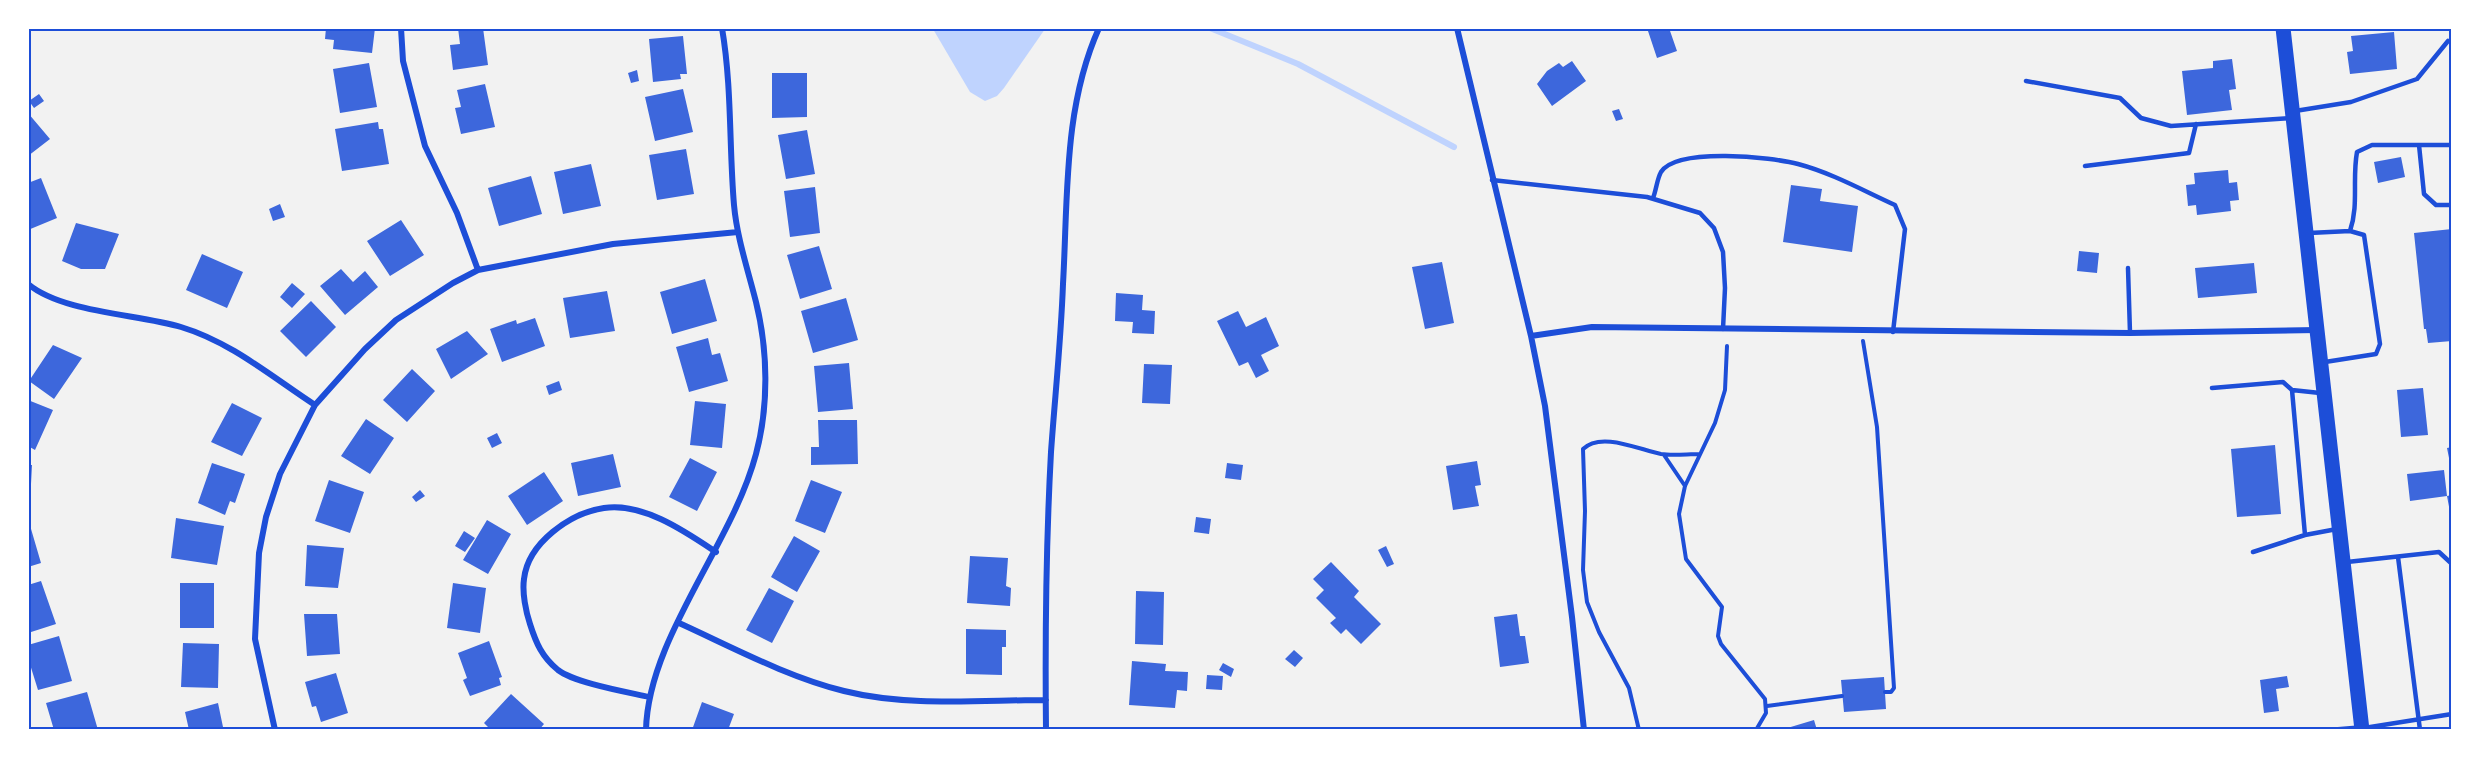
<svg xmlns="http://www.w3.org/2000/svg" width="2480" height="758" viewBox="0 0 2480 758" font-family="Helvetica,sans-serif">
<rect width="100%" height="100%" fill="#f2f2f2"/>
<!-- water -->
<path fill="#bfd3fe" d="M933,29H1045L1004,88L997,96L985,101L970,92Z"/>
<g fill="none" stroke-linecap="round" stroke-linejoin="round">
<!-- stream -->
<path stroke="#bfd3fe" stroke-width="6" d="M1210,28L1298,64L1454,147"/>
</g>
<!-- building -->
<path fill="#3d67dc" d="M326,28H375L372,53L333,49L334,40L325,39Z
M458,28H483L488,65L453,70L450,45L460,44Z
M1647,28H1669L1677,51L1657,58Z
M2394,32L2397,69L2350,74L2347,52L2353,51L2351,36Z
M683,36L687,74H680L681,79L653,82L649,39Z
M2232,59L2236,89L2229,90L2232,110L2187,115L2182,71L2213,68V61Z
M1572,61L1586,81L1552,106L1537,84L1547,71L1559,63L1563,67Z
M369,63L377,107L340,113L333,69Z
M637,70L639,81L631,83L628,73Z
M772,73H807V117L772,118Z
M485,84L495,127L461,134L455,108L461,107L457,90Z
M683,89L693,132L655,141L645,97Z
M39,94L44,101L34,108L29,101Z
M1619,109L1623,119L1616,121L1612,111Z
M28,113L50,139L28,156Z
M378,122L379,129H383L389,164L342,171L335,129Z
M807,130L815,174L786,179L778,135Z
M686,149L694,194L657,200L649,155Z
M2401,157L2405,177L2378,183L2374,162Z
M591,164L601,206L563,214L554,172Z
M2228,170L2229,183L2237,182L2239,200L2230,201L2231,211L2197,215L2196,205L2188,206L2186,185L2195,184L2194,173Z
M531,176L542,214L499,226L488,188Z
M41,178L57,218L28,230V183Z
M1791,185L1822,189L1820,201L1858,206L1852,252L1783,242Z
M815,187L820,233L790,237L784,191Z
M280,204L285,217L273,221L269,209Z
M401,220L424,255L390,276L367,241Z
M76,223L119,234L105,269H81L62,261Z
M2452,229V341L2428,343L2426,329H2424L2414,233Z
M819,246L832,289L800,299L787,255Z
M2079,251L2099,253L2097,273L2077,271Z
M202,254L243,272L227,308L186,290Z
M1442,262L1454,323L1425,329L1412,267Z
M2254,263L2257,293L2198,298L2195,268Z
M341,269L353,282L365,271L378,287L345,315L320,286Z
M705,279L717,321L672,334L660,292Z
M292,283L305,294L292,308L280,297Z
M607,291L615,331L570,338L563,298Z
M1116,293L1143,295L1142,310L1155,311L1154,334L1132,333L1133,322L1115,321Z
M846,298L858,340L813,353L801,311Z
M311,301L336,327L306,357L280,331Z
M1238,311L1246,327L1266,317L1279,346L1261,355L1269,371L1256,378L1248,362L1239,366L1217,321Z
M535,318L545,346L502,362L490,329L516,320L517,324Z
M467,331L488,354L451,379L436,349Z
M708,338L712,355L720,353L728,381L689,392L676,347Z
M53,345L82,358L54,399L29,381Z
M849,363L853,409L818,412L814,366Z
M1144,364L1172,365L1170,404L1142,403Z
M412,369L435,391L407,422L383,400Z
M559,381L562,390L549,395L546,386Z
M2423,388L2428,435L2401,437L2397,390Z
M28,400L53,410L35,450L28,446Z
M695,401L726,404L722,448L690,445Z
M232,403L262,418L242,456L211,442Z
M366,419L394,438L370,474L341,456Z
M818,420H857L858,464L811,465V447H819Z
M497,433L502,443L492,448L487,438Z
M2275,445L2281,514L2237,517L2231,449Z
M2452,447V457L2449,458L2447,448Z
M613,454L621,487L578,496L571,463Z
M690,458L717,472L697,511L669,497Z
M1477,461L1481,485L1475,486L1479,506L1453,510L1446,466Z
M212,463L245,474L235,503L230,501L225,515L198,503Z
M1227,463L1243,465L1241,480L1225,478Z
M28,465H32L30,503H28Z
M2444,470L2447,496L2410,501L2407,474Z
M544,472L563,501L527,525L508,496Z
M329,480L364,492L350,533L315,521Z
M811,480L842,492L825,533L795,521Z
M420,490L425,496L416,502L412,497Z
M2452,495V512H2450L2447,496Z
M1196,517L1211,519L1209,534L1194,532Z
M176,518L224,526L217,565L171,558Z
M487,520L511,534L488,574L463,560Z
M29,522L41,563L28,567V523Z
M464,531L475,538L465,552L455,546Z
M794,536L820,551L797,592L771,577Z
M307,545L344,548L338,588L305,586Z
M1386,546L1394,564L1387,567L1378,550Z
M970,556L1008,558L1006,586L1011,588L1010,606L967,603Z
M1331,562L1359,591L1354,597L1381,624L1361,644L1346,629L1341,634L1330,623L1336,618L1316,598L1324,590L1313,579Z
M41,581L56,624L28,633V585Z
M180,583H214V628H180Z
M453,583L486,588L480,633L447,628Z
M769,588L794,601L772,643L746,630Z
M1136,591L1164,592L1163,645L1135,644Z
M304,614H337L340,654L307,656Z
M1517,614L1520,636H1525L1529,663L1500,667L1494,617Z
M966,629L1006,630V647H1002V675L966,674Z
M59,636L72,681L38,690L28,658V645Z
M489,641L502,677L499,678L501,685L470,696L463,680L467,678L458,653Z
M183,643L219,644L218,688L181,687Z
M1294,650L1303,658L1295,667L1285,659Z
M1132,661L1166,664L1165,671L1188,672L1187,691L1177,690L1175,708L1129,705Z
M1223,663L1234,669L1231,677L1219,670Z
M336,673L348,713L321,722L316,706L312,707L305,682Z
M1207,675L1223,676L1222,690L1206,689Z
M2287,676L2289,687L2276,689L2279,711L2264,713L2260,680Z
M1884,677L1886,709L1844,712L1841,680Z
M87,692L98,730H54L46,703Z
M511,694L544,724L539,730H491L484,723Z
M702,702L734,714L728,730H692Z
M218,703L223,727L218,730H189L185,712Z
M1814,720L1817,730H1784V729Z"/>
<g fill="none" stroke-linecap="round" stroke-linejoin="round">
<!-- path -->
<path stroke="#1d4ed8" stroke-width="4" d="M1863,341L1877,427L1894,688L1891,692H1885
M1727,346L1725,390L1715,423L1685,486L1679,514L1686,559L1722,607L1718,636L1721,644L1765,699L1766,713L1756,730
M1664,455L1685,486
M1767,706L1842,696
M1639,730L1629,688L1599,632L1587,602L1583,570L1585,511L1583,449C1601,431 1640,450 1661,454C1673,456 1687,454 1700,454"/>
<!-- service -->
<path stroke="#1d4ed8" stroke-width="4.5" d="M2026,81L2120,98L2141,118L2171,126L2291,118
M2295,111L2351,102L2417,79L2448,41
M2419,145L2424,194L2436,205H2452
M2085,166L2189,153L2196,124
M1492,180L1647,197L1700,213L1714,228L1723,252L1725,288L1723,329
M1653,198C1656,191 1657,179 1661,172C1677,147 1772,157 1798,164C1832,173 1864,191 1895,205L1905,229L1893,332
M2350,231C2359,205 2352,179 2357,152L2372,145H2452
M2309,233L2350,231L2364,235L2380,344L2376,354L2325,362
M2128,268L2130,333
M2212,388L2283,382L2292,390L2305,535L2253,552
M2292,390L2320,393
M2305,535L2337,529
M2398,557L2420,730
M2347,562L2439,552L2452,564
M2364,728L2452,714"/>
<!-- minor -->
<path stroke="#1d4ed8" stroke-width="6" d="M401,28L403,61L425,146L457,213L478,270
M1457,28L1531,336L1545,406L1572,617L1584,730
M28,284C63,313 138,314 181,327C231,342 272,377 315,405
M1531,336L1592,327L2130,333L2317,330
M679,623C732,647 787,677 844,691C908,707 980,700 1046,700
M649,697C627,692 575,683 558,670C542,657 536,643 530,624C526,612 522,593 524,579C528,543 570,513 604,508C643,502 686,532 716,552
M275,730L255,639L259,553L266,517L280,474L315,405L365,349L396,320L453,283L478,270L613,244L738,232
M646,730C648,638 732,545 756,454C769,406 768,350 756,302C748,270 737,238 734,205C729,146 732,87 722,28
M1046,730C1045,637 1046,544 1051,452C1055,396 1061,340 1063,284C1068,198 1063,108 1099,28
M2338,730L2362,728"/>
<!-- primary -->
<path stroke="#1d4ed8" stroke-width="15" d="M2283,28L2362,730"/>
</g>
<!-- border -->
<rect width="2480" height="758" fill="none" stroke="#ffffff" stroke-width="60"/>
<rect x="30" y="30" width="2420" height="698" fill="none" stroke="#1d4ed8" stroke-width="2"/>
</svg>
